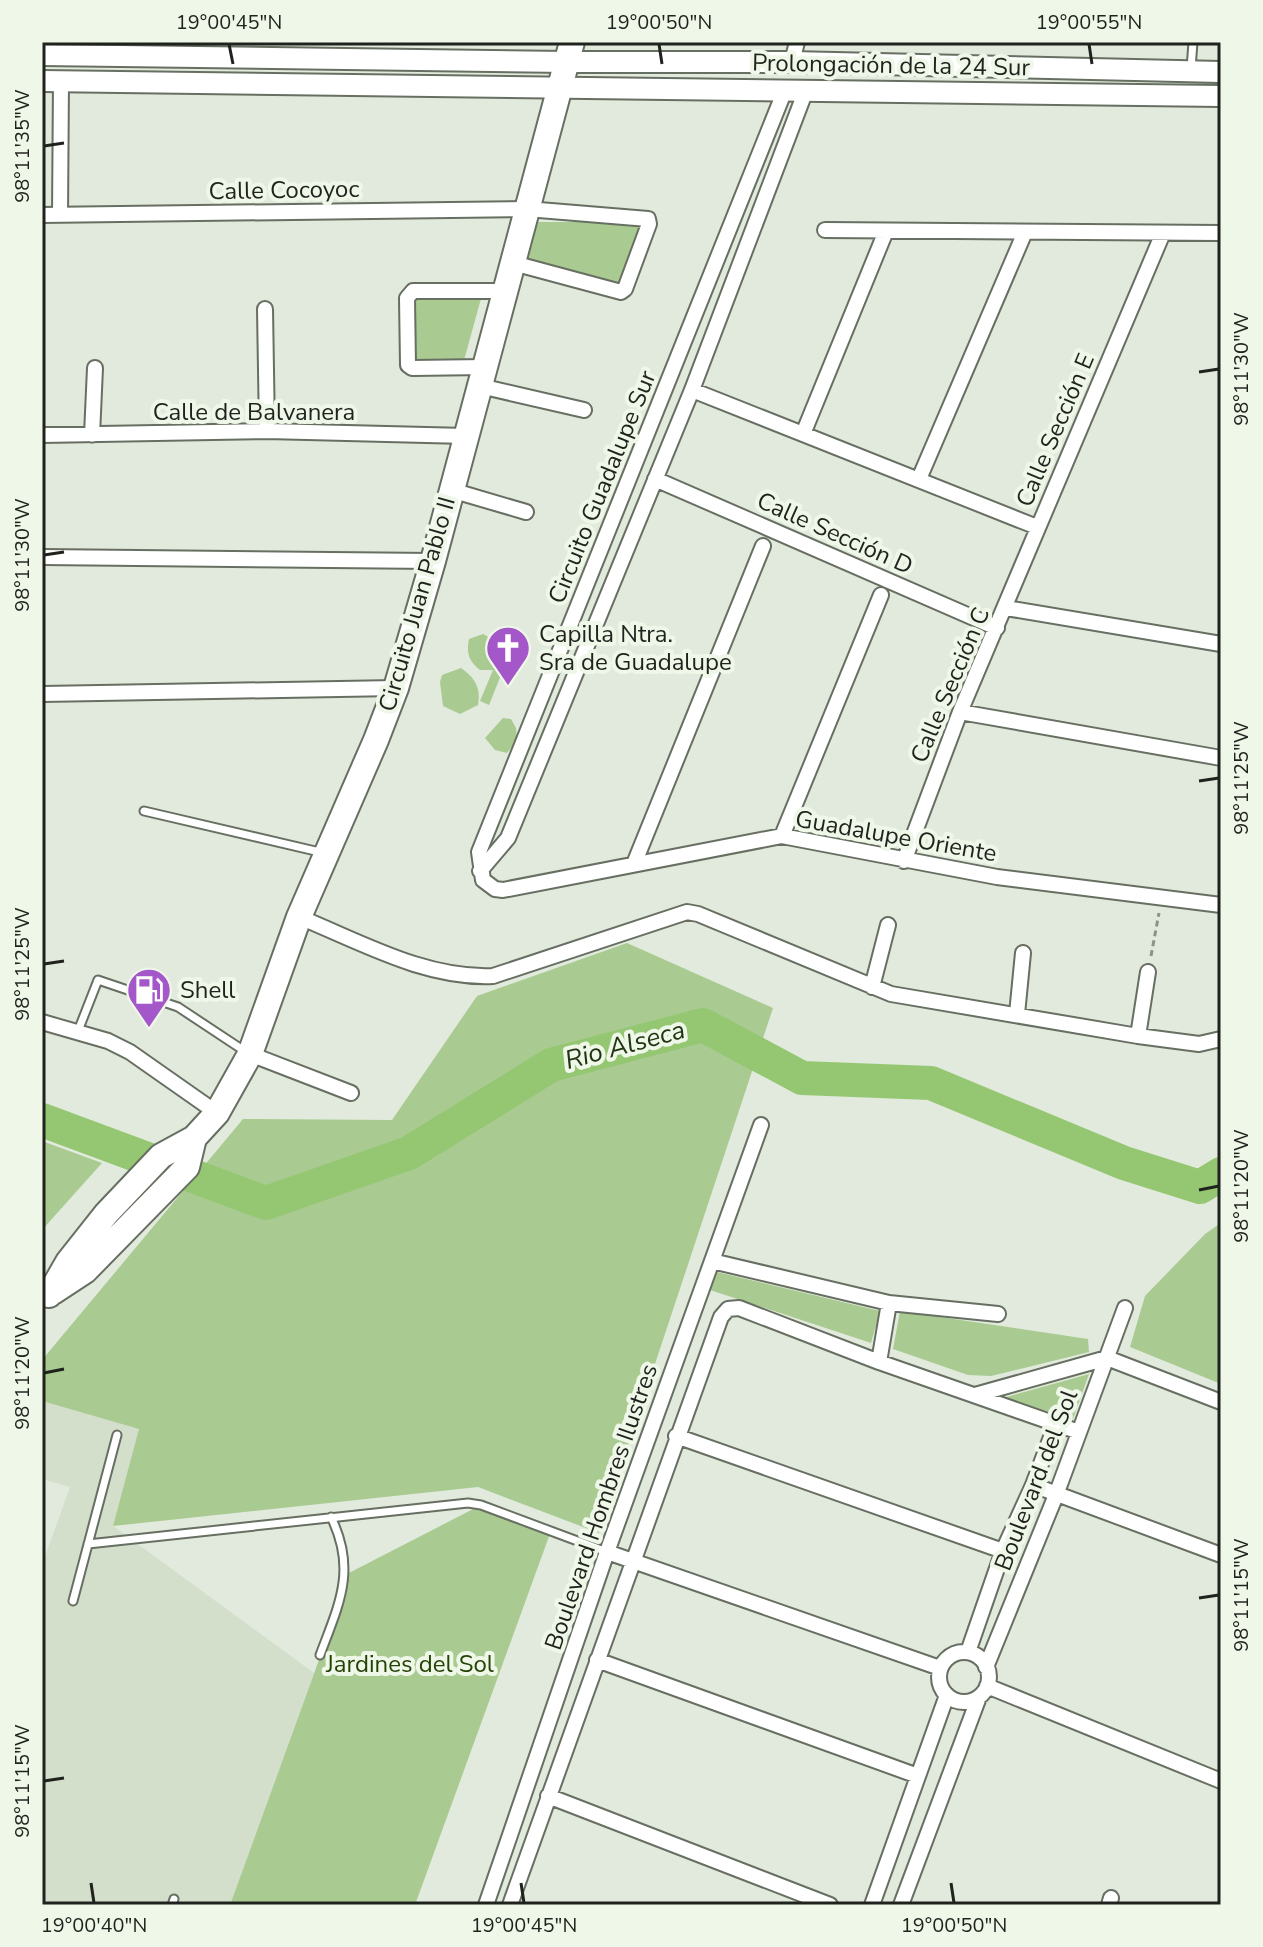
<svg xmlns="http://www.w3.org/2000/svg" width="1263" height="1947" viewBox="0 0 1263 1947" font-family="'Nunito Sans',sans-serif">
<rect width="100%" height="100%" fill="#e1eadc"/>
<!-- built -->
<path fill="#d3dfcb" d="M42,1401L140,1429L113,1526L314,1673L230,1905H42V1565L70,1487L42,1479Z"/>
<!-- green -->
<path fill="#a9cb92" d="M528,222H646L619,289L519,261Z
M411,295H482L463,364L410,363Z
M483,634L505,646V665L489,705L480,701L493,670H480C469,661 466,653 469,639Z
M461,668C475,678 481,687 478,705L460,714L443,706L440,682L442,675Z
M503,718L511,719L516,728L517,741L507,753L495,750L485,738Z
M627,943L773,1008L599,1533L478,1487L113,1526L139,1429L42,1401V1360L243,1119L392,1120L477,996Z
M42,1141L102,1163L42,1230Z
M1221,1223V1384L1130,1347L1145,1296L1205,1234Z
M717,1272L880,1311L871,1343L710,1290Z
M900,1311L1088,1339L1089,1352L991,1376L968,1375L893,1349Z
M1089,1374L1073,1419L1003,1398Z
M481,1505L551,1531L415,1905H230L344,1591L345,1575Z"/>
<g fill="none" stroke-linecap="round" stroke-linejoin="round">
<!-- river -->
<path stroke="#95c772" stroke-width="34" d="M42,1120L266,1203L409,1153L551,1065L703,1025L802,1078L931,1083L1124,1163L1200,1187L1221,1174"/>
<!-- lane casing -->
<g stroke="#676f62" stroke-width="11">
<path id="lane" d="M1191,69L1193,42
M144,811L324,853
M78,1031L98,980L178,1007L246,1052
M88,1544L468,1503L481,1505L607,1552
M73,1601L117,1435
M320,1655C339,1604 357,1570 331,1517
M172,1905L174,1899"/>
</g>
<!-- street casing -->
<g stroke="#676f62" stroke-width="18">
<path id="street" d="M792,62L797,42
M785,90L479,852L483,880L495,889L503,890L782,836L997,877L1221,905
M42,215L527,209L648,219L649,224L625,289L621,292L513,263
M60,215L61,81
M825,230L1221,233
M265,309L267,431
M485,367L412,368L408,365L407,298L413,291H506
M480,386L584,410
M692,390L1037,527
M803,434L886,231
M42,435L267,431L466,436
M92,435L95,368
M655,479L997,628
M919,479L1025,232
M451,490L526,512
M42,557L433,561
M1006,608L1221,644
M42,694L396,688
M960,712L1221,758
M782,836L881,595
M904,861L960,712L1163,233
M634,864L763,546
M480,871L508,838L692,390L806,90
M299,917C361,942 425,979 493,976L687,912L698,914L891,994L1138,1036L1199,1044L1221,1039
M872,987L888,925
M1017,1014L1023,953
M42,1022L108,1041L130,1052L217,1113
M1138,1036L1148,972
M250,1054L351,1093
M712,1261L889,1303L998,1314
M879,1362L889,1303
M975,1395L1107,1358L1221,1402
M676,1436L1003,1551
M1033,1485L1221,1555
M607,1552L940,1668
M968,1652L1003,1551L1033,1485L1056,1424
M939 1677a25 25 0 1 1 50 0a25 25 0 1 1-50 0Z
M597,1660L918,1776
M986,1667L1056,1495L1125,1308
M987,1686L1221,1781
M548,1796L830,1905
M486,1905L607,1552L761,1125
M510,1905L721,1317L728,1309L739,1308L879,1362L1079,1432
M872,1905L947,1695
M901,1905L979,1697
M1109,1905L1111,1898"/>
</g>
<!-- secondary casing -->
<g stroke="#676f62" stroke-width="24">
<path id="secondary" d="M42,55L567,62H792L1221,72
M42,81L1221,96"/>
</g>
<!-- primary casing -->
<g stroke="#676f62" stroke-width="28">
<path id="primary" d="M53,1292L85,1271L187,1167L194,1138
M49,1295L68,1262L106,1214L161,1156L194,1138L217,1113L250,1054L299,917L376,740L396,688L433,561L572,42"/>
</g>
<!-- path -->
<path stroke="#8d9389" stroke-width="3" stroke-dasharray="6 4" stroke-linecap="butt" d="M1151,956L1159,913"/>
<!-- lane -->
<use href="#lane" stroke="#fff" stroke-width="7"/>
<!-- street -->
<use href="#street" stroke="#fff" stroke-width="14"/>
<!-- secondary -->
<use href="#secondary" stroke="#fff" stroke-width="20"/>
<!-- primary -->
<use href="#primary" stroke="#fff" stroke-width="24"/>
</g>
<!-- ticks -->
<path fill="none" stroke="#1f221d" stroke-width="3" d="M229,44L233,64M659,44L662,64M1089,44L1092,64M44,146L64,143M1199,372L1219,369M44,555L64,552M1199,781L1219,778M44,964L64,961M1199,1190L1219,1186M44,1373L64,1369M1199,1598L1219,1595M44,1781L64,1778M91,1883L94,1903M521,1883L524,1903M951,1883L954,1903"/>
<!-- icons -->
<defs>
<g id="church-pin" transform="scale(2.3)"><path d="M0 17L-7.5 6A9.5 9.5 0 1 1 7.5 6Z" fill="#a457c9" stroke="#eff7e9"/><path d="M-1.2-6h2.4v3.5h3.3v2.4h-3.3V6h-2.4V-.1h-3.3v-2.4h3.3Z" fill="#fff"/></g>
<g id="fuel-pin" transform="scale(2.3)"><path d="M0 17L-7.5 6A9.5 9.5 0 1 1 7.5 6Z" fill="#a457c9" stroke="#eff7e9"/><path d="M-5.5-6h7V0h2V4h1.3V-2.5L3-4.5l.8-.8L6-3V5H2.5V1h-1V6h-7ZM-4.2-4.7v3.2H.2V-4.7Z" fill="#fff"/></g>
</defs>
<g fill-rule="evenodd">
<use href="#church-pin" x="508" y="648"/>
<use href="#fuel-pin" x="149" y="990"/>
</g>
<g text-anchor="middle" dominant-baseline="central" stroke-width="8" stroke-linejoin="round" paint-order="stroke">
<!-- street labels -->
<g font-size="24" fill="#1f221d" stroke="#eff7e9">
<text transform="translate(891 65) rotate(1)">Prolongación de la 24 Sur</text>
<text transform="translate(284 190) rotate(-1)">Calle Cocoyoc</text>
<text x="254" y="412">Calle de Balvanera</text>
<text transform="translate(1055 430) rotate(-67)">Calle Sección E</text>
<text transform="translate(602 487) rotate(-68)">Circuito Guadalupe Sur</text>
<text transform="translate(835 533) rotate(24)">Calle Sección D</text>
<text transform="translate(417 604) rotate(-74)">Circuito Juan Pablo II</text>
<text transform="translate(950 685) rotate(-67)">Calle Sección C</text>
<text transform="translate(896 836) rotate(10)">Guadalupe Oriente</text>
<text transform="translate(1036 1480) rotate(-69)">Boulevard del Sol</text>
<text transform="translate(601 1507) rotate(-71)">Boulevard Hombres Ilustres</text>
</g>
<!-- poi labels -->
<g font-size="24" fill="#1f221d" stroke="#eff7e9" text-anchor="start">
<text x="539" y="634">Capilla Ntra.<tspan x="539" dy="28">Sra de Guadalupe</tspan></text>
<text x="180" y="990">Shell</text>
</g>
<!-- park labels -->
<g font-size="24" fill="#244304" stroke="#eff7e9">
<text x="410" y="1664">Jardines del Sol</text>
</g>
<!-- water labels -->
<g font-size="26" font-style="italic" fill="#213512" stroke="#eff7e9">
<text transform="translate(625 1045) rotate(-15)">Rio Alseca</text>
</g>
</g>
<!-- border -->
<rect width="1263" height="1947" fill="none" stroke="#eff7e9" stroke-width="88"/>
<rect x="44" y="44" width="1175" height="1859" fill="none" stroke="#1f221d" stroke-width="3"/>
<g font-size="20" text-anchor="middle" fill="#1f221d">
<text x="229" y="29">19°00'45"N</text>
<text x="659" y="29">19°00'50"N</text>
<text x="1089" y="29">19°00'55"N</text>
<text transform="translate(22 146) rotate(-90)" y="7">98°11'35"W</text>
<text transform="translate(1241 369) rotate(-90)" y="7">98°11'30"W</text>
<text transform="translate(22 555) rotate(-90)" y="7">98°11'30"W</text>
<text transform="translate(1241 778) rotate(-90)" y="7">98°11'25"W</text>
<text transform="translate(22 964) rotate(-90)" y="7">98°11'25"W</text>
<text transform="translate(1241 1186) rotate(-90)" y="7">98°11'20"W</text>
<text transform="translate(22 1373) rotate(-90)" y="7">98°11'20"W</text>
<text transform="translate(1241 1595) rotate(-90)" y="7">98°11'15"W</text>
<text transform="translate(22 1781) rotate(-90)" y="7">98°11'15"W</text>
<text x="94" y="1932">19°00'40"N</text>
<text x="524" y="1932">19°00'45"N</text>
<text x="954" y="1932">19°00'50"N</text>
</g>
</svg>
